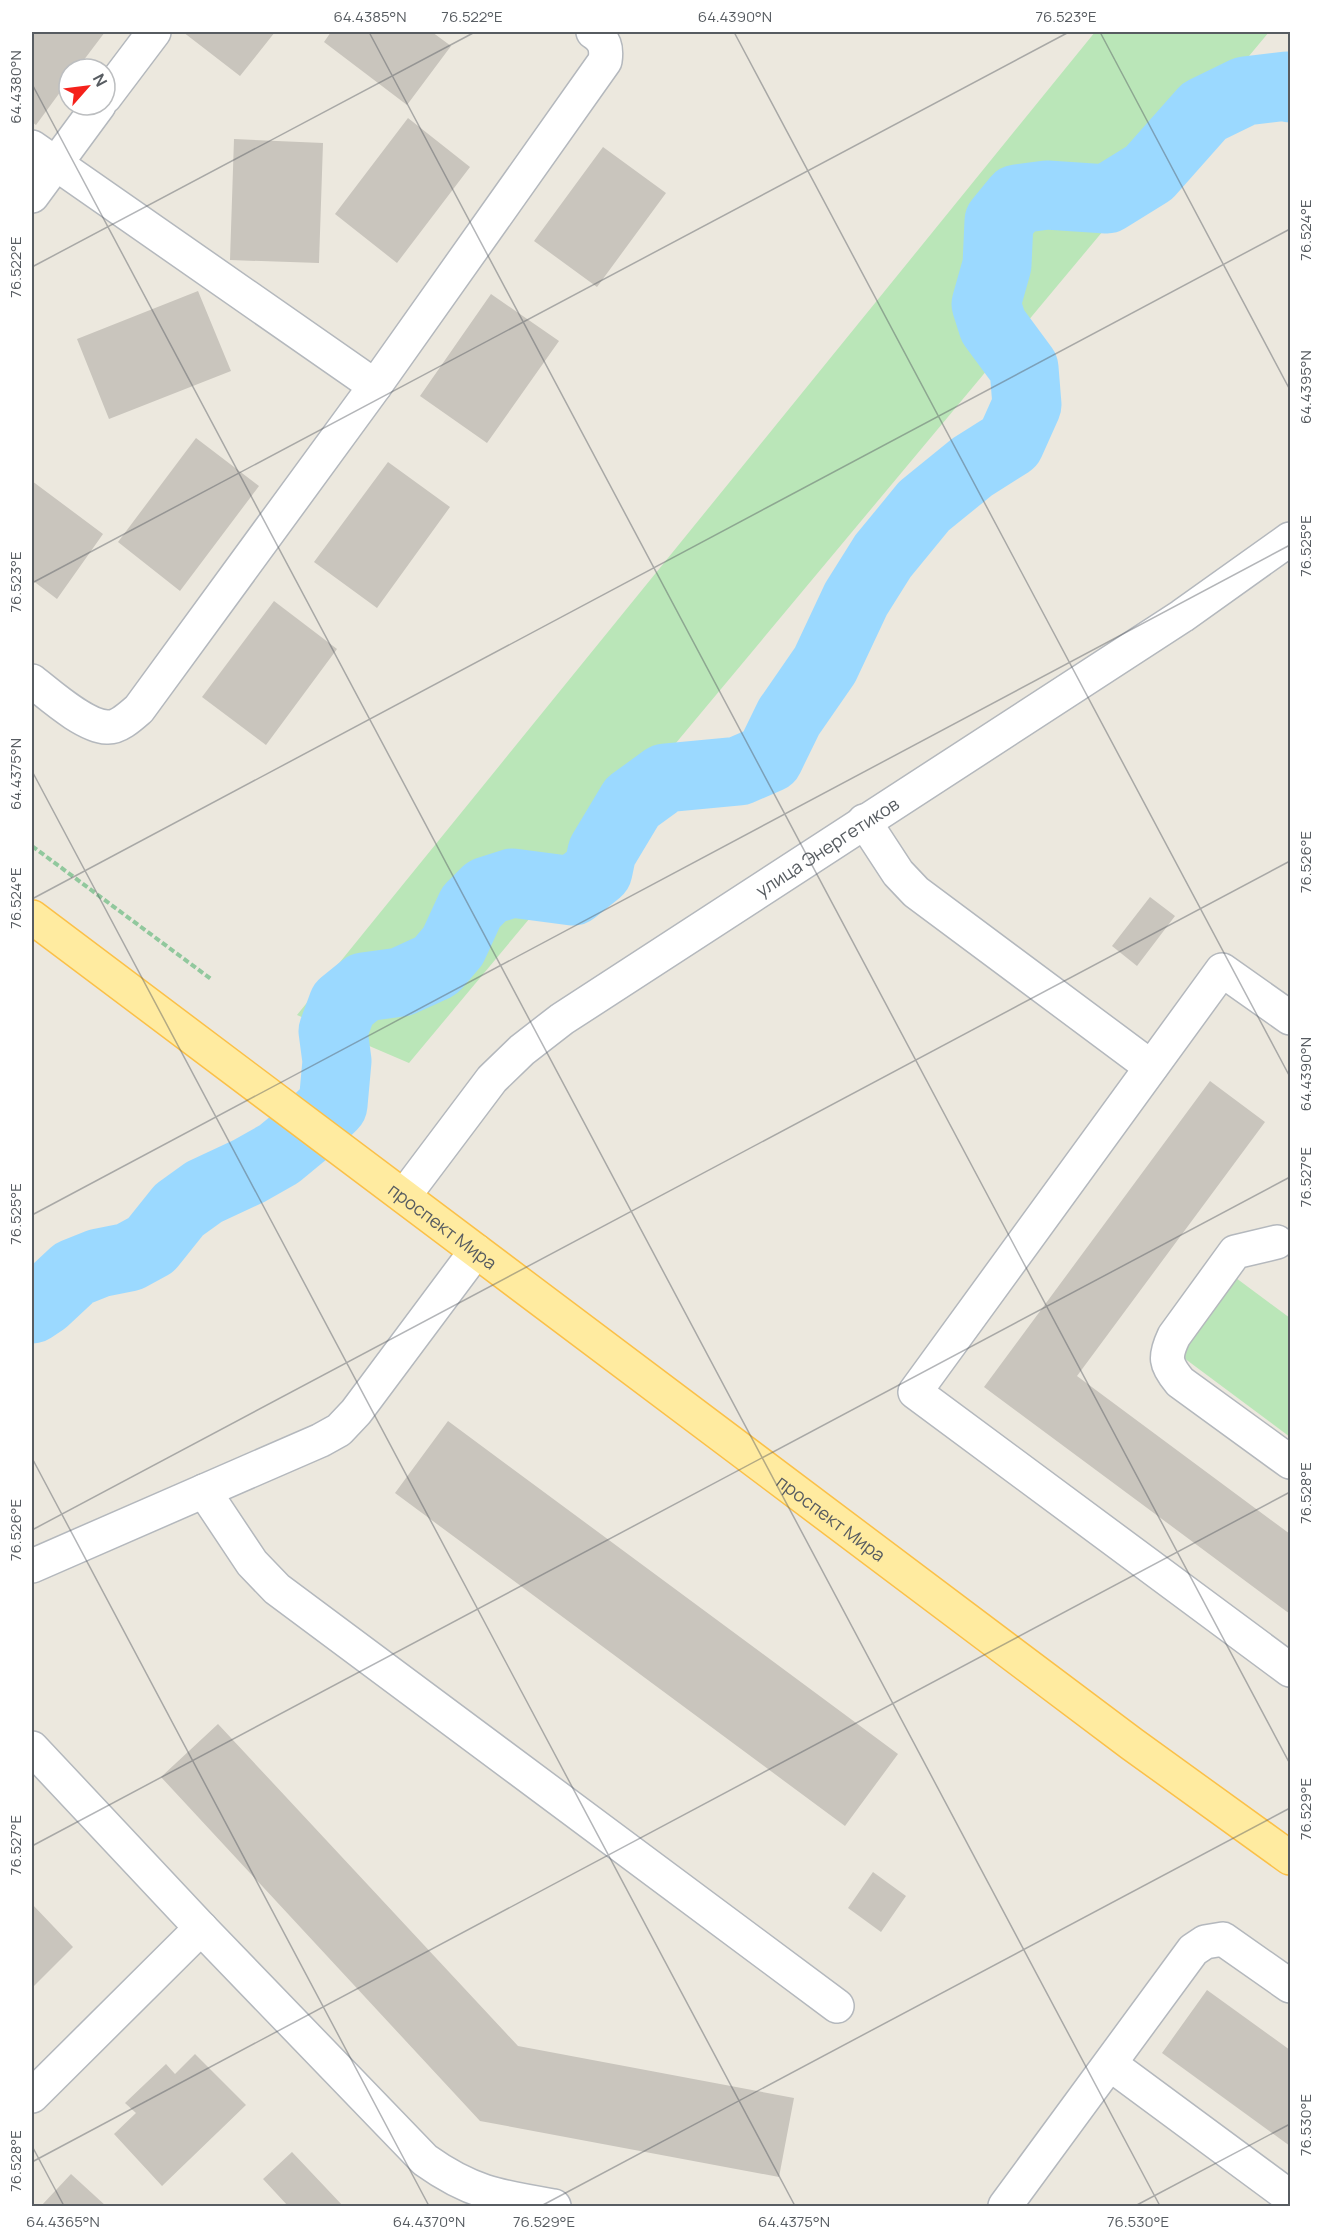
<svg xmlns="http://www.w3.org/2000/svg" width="1322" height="2238" viewBox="0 0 1322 2238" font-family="Manrope,sans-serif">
<rect width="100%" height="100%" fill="#ece8de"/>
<!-- green -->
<path fill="#bae6b8" d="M1095,32H1269L409,1063L297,1015Z
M1236,1278L1290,1318V1437L1180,1355Z"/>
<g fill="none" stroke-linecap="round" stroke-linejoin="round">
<!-- river -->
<path stroke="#9bd9ff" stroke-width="69" d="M32,1309L44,1301L74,1273L99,1263L129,1257L151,1245L179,1210L204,1192L249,1171L279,1154L302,1135L333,1105L337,1061L333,1031L343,1004L364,987L401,982L436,966L453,946L471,907L487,891L512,883L573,891L598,871L602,852L632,802L665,778L739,771L769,758L789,717L825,665L856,599L883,556L924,506L972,467L1010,443L1027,405L1024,368L993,326L986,304L997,265L999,221L1017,199L1047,195L1107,199L1149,173L1204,111L1245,91L1287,86L1290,88"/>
</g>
<!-- building -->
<path fill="#c9c5bd" d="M32,32H105L77,69H69V80L36,125L32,122Z
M183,32H275L240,76Z
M331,32H432L451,46L407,105L324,42Z
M408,118L470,167L397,263L335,214Z
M234,139L323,143L319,263L230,260Z
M603,147L666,193L597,287L534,241Z
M198,291L231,371L109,419L77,339Z
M491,294L559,341L487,443L420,396Z
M196,438L259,486L180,591L118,542Z
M388,462L450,507L377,608L314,562Z
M32,481L103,534L57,599L32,580Z
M274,601L337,649L266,745L202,697Z
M1150,897L1175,916L1137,966L1112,946Z
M1210,1081L1265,1122L1077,1376L1290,1534V1614L984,1387Z
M448,1421L898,1754L845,1826L395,1493Z
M218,1724L518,2046L794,2098L779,2177L480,2121L161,1777Z
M873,1872L906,1896L881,1932L848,1908Z
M32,1904L73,1947L32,1988Z
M1207,1990L1290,2050V2146L1162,2053Z
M195,2054L246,2105L162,2186L114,2134L136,2113L125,2103L166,2064L175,2074Z
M292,2152L343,2206H288L263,2179Z
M71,2174L106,2206H41Z"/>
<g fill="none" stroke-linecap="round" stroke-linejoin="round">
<!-- minor casing -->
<g stroke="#b4b8bd" stroke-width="36">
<g id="minor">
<path d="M105,97L154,32"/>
<path d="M32,147L375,386"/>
<path d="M32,196L99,105"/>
<path d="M32,681C50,695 84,726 107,727C118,728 131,716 139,709L375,386L605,61C607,48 605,40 593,32"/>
<path d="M864,821L898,873L916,892L1151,1067"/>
<path d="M1290,1018L1222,970L915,1392L1290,1670"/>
<path id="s1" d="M404,1196L492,1079L522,1050L562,1019L1182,616L1290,539"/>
<path d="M1277,1242L1235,1252L1174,1336C1164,1357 1165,1364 1180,1382L1290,1462"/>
<path d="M204,1491L252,1563L277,1589L837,2006"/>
<path d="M32,1566L321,1440L339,1430L356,1412L476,1251"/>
<path d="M32,1748L201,1928L425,2160C471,2193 500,2197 554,2206"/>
<path d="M1110,2064L1290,2197"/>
<path d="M32,2096L201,1928"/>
<path d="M1005,2206L1193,1950L1205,1942L1223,1939L1290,1986"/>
</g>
</g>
<!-- major casing -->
<g stroke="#fbc048" stroke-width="36">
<g id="major">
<path id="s2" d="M32,917L1132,1744L1290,1858"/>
</g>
</g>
<!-- path -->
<path stroke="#91c89d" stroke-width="4" stroke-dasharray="6 3" stroke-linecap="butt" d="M32,846L211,979"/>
<!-- minor -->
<use href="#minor" stroke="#fff" stroke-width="33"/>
<!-- major -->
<use href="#major" stroke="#ffeba0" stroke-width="33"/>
</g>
<!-- ticks -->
<path fill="none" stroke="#575c61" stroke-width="1.5" stroke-opacity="0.45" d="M369,32L1290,1764M734,32L1290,1077M1100,32L1290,390M32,84L1160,2206M32,267L475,32M32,583L1069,32M32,771L795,2206M32,899L1290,229M32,1215L1290,545M32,1458L429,2206M32,1530L1290,861M32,1846L1290,1177M32,2146L64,2206M32,2162L1290,1492M541,2206L1290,1808M1135,2206L1290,2124"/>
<g text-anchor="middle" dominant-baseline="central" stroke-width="5" stroke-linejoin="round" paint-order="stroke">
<!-- street labels -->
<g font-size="18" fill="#575c61" stroke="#fff">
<text stroke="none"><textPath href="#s1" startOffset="555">улица Энергетиков</textPath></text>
<text stroke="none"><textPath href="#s2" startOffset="514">проспект Мира</textPath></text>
<text stroke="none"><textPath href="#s2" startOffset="1000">проспект Мира</textPath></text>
</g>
</g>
<!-- border -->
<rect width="1322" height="2238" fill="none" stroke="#ffffff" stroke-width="66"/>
<!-- north arrow -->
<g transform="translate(87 87) rotate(62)"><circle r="28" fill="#ffffff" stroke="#bcbec0" stroke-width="1.5"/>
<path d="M0-4.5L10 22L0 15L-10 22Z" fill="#f5211b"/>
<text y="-9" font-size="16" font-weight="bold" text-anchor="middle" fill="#575c61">N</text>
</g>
<rect x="33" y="33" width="1256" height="2172" fill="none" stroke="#575c61" stroke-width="2"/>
<g font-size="15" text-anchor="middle" fill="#575c61">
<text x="370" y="22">64.4385°N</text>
<text x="472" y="22">76.522°E</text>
<text x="735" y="22">64.4390°N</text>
<text x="1066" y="22">76.523°E</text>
<text transform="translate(16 87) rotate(-90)" y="5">64.4380°N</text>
<text transform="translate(1306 230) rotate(-90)" y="5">76.524°E</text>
<text transform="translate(16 267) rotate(-90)" y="5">76.522°E</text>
<text transform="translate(1306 387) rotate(-90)" y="5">64.4395°N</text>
<text transform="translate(1306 546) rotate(-90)" y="5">76.525°E</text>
<text transform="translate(16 582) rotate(-90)" y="5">76.523°E</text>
<text transform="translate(16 774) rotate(-90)" y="5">64.4375°N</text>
<text transform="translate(1306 862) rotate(-90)" y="5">76.526°E</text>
<text transform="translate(16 898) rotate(-90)" y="5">76.524°E</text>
<text transform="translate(1306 1074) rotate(-90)" y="5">64.4390°N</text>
<text transform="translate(1306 1177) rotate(-90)" y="5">76.527°E</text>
<text transform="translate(16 1214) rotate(-90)" y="5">76.525°E</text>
<text transform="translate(1306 1493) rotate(-90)" y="5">76.528°E</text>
<text transform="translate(16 1530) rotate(-90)" y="5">76.526°E</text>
<text transform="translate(1306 1809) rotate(-90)" y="5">76.529°E</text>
<text transform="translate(16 1845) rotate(-90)" y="5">76.527°E</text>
<text transform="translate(1306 2125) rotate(-90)" y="5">76.530°E</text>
<text transform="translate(16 2161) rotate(-90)" y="5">76.528°E</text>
<text x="63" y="2227">64.4365°N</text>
<text x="429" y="2227">64.4370°N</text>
<text x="544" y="2227">76.529°E</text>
<text x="794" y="2227">64.4375°N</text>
<text x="1138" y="2227">76.530°E</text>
</g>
</svg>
